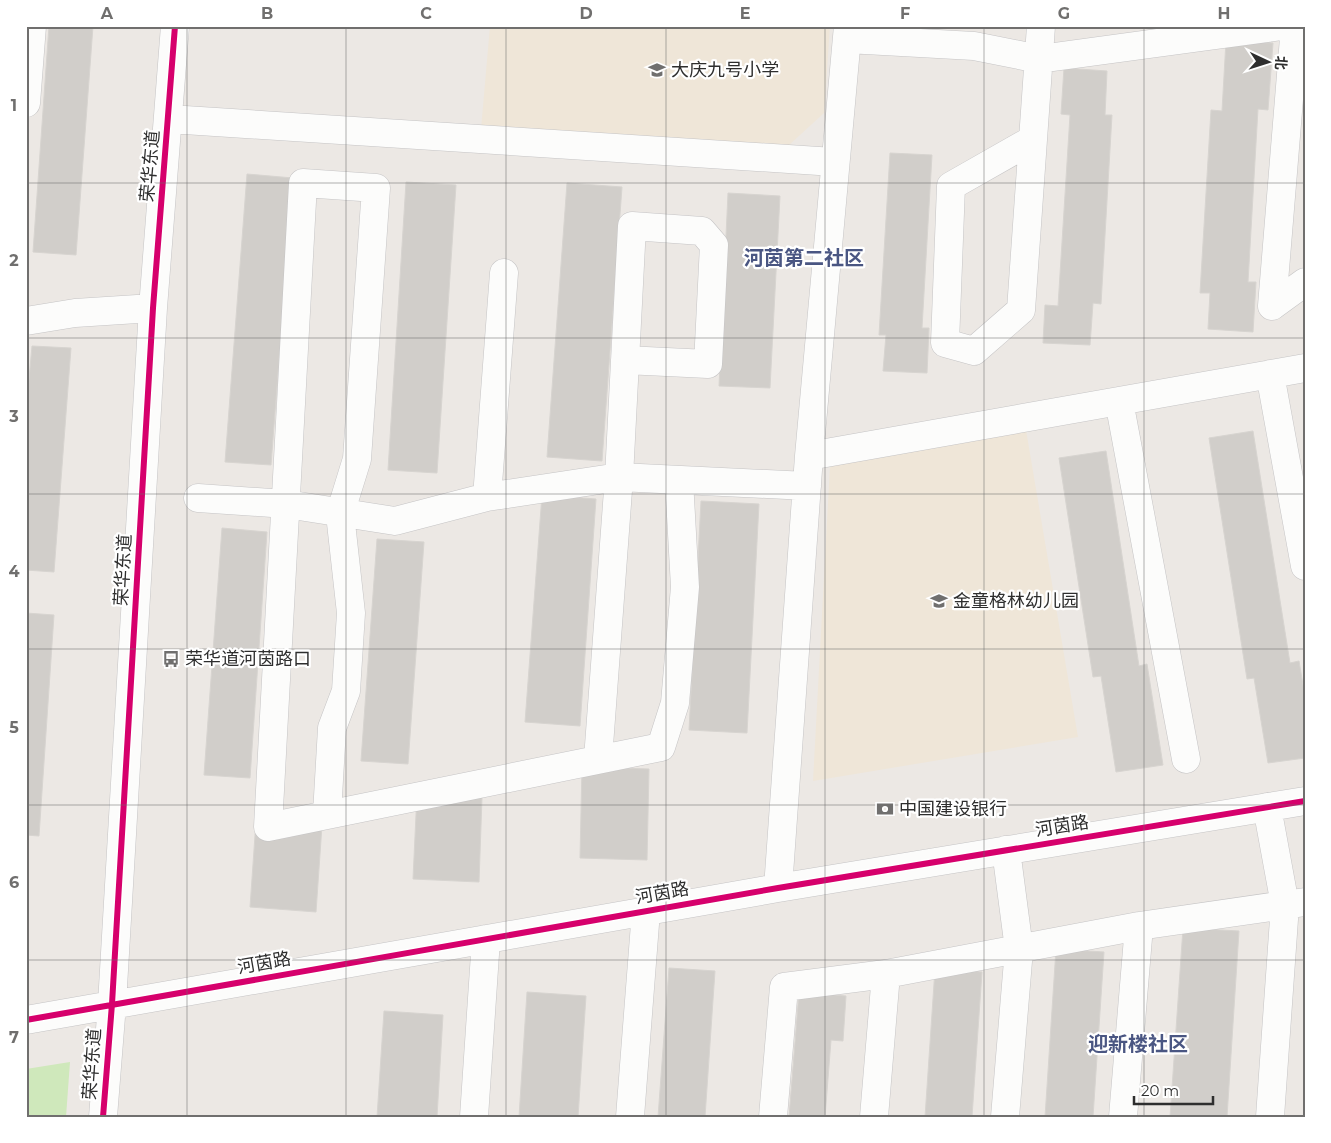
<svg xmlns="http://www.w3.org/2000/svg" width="1331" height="1143" viewBox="0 0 1331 1143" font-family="Montserrat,'Noto Sans SC',sans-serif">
<rect width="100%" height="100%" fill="#ece8e4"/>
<!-- education -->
<path fill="#efe6d8" d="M490,26H830L824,113L788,146L481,129Z
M1026,430L1078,737L813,781L830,466Z"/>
<!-- green -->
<path fill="#cfe8bb" d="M70,1062L66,1117H26V1069Z"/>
<!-- building -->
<path fill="#d1ceca" stroke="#d7d4d0" d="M49,26H93L76,255L33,252Z
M1226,41L1273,43L1268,110L1258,109L1248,282H1256L1253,332L1208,329L1210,293H1200L1211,110L1222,111Z
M1064,68L1107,71L1105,115H1112L1101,304L1093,303L1090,345L1043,343L1045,305L1058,306L1070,115L1061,114Z
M890,153L932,155L922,328H929L927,373L883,371L886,335H879Z
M247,174L293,178L271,465L225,462Z
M406,182L456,185L437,473L388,470Z
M567,183L622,187L602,461L547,457Z
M728,193L780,196L770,388L719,386Z
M32,346L71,348L54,572L26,570V413Z
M1253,431L1290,663L1299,661L1305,697V758L1268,763L1254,678L1247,679L1209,438Z
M1106,451L1139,666L1147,664L1163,765L1116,772L1101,676L1093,677L1059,458Z
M542,495L596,499L580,726L525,722Z
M701,501L759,504L747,733L689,730Z
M222,528L267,532L250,778L204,775Z
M377,539L424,542L408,764L361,761Z
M26,613L54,615L39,836L26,835Z
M582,767L649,769L647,860L580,858Z
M417,794L482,797L479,882L413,879Z
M256,821L322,825L316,912L250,907Z
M1183,928L1239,931L1227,1117H1170Z
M1056,949L1104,952L1093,1117H1045Z
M669,968L715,971L705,1117H658Z
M935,969L982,972L972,1117H925Z
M527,992L586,996L578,1117H519Z
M799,992L846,996L843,1041L831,1040L825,1117H789Z
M384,1011L443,1015L437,1117H377Z"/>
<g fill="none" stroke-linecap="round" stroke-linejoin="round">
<!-- minor casing -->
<g stroke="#c5c4c5" stroke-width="29">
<path id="minor" d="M847,39L974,46L1039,59L1282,26
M26,103L32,26
M169,119L834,162
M1032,140L951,186L945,343L974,351L1021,310L1041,26
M1272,306L1295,26
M1272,306L1305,282
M26,321L75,313L153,308
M1270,374L1305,566
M1119,401L1186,759
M809,456L1305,368
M487,497L504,273
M198,498L286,504L395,521L487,497L619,477L807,486
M598,759L619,477L632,226L702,231L714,245L708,364L625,360
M1267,807L1285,905L1270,1117
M327,814L332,728L346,691L351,613L340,514L357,459L376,188L303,183L268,827L661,747L675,703L685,587L679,480
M778,888L809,456L848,26
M26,1020L778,888L1305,801
M103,1117L112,1004L153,308L175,26
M474,1117L486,939
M630,1117L646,911
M773,1117L784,987L886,974L1139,926L1305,902
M874,1117L886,974
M1005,1117L1019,949L1006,850
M1123,1117L1139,926"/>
</g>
<!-- minor -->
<use href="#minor" stroke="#fcfcfb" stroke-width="28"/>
<!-- cycleway casing -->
<g stroke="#fff" stroke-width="9">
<path id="cycleway" d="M26,1020L778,888L1305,801
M103,1117L112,1004L153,308L175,26"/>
</g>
<!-- cycleway -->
<use href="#cycleway" stroke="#d6006c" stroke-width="6"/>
</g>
<!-- grid -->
<path fill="none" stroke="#706f6e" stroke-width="1" stroke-opacity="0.55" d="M187,26V1117M346,26V1117M506,26V1117M666,26V1117M825,26V1117M984,26V1117M1144,26V1117M26,183H1305M26,338H1305M26,494H1305M26,649H1305M26,805H1305M26,960H1305"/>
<!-- icons -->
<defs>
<g id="school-bare" transform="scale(1.35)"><path d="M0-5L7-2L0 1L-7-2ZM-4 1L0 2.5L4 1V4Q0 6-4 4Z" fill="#706f6e" stroke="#fff" stroke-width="2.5" paint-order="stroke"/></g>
<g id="bus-bare" transform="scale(1.35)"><path d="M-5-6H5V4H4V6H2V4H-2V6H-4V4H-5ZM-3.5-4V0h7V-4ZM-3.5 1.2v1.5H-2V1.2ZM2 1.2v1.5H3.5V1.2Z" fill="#706f6e" stroke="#fff" stroke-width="2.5" paint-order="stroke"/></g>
<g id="bank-bare" transform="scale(1.35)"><path d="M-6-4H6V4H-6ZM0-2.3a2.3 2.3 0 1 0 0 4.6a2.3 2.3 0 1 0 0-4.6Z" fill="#706f6e" stroke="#fff" stroke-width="2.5" paint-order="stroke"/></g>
</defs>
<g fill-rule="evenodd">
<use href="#school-bare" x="657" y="70"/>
<use href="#school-bare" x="939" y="601"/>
<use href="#bus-bare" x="171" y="659"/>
<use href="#bank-bare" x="885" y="809"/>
</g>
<g text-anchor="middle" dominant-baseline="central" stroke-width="4.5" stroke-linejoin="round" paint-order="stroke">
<!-- poi labels -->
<g font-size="18" fill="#2e2e2e" stroke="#fff" text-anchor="start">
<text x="671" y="70">大庆九号小学</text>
<text x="953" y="601">金童格林幼儿园</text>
<text x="185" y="659">荣华道河茵路口</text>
<text x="899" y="809">中国建设银行</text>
</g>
<!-- street labels -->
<g font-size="18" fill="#2e2e2e" stroke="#fff">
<text transform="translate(150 166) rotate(-85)">荣华东道</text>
<text transform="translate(123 570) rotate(-87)">荣华东道</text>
<text transform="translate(1062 826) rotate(-9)">河茵路</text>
<text transform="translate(662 893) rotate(-10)">河茵路</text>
<text transform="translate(264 963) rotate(-10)">河茵路</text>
<text transform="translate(92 1064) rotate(-86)">荣华东道</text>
</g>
<!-- quarter labels -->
<g font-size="20" font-weight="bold" fill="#4a5682" stroke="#fff">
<text x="804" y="258">河茵第二社区</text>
<text x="1138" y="1044">迎新楼社区</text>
</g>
</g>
<!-- border -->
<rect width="1331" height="1143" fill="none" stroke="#ffffff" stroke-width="55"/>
<!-- north arrow -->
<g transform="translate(1268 62) rotate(94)" stroke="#ffffff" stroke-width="4" paint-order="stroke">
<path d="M0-4L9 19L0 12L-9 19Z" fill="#2e2e2e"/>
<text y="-8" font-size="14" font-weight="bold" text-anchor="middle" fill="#2e2e2e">北</text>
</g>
<!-- scale -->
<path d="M1134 1096v8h79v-8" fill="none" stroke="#2e2e2e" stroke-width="2.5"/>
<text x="1141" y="1096" font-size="15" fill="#2e2e2e" stroke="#ffffff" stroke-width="4" paint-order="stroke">20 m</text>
<rect x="28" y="28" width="1276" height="1088" fill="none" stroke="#706f6e" stroke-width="2"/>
<g font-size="16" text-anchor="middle" font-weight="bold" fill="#706f6e">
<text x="107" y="19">A</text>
<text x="267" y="19">B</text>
<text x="426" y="19">C</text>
<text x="586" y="19">D</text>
<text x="745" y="19">E</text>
<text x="905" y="19">F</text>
<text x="1064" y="19">G</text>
<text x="1224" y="19">H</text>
<text x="14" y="111">1</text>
<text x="14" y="266">2</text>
<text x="14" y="422">3</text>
<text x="14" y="577">4</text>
<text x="14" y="733">5</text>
<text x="14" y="888">6</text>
<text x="14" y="1043">7</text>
</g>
</svg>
